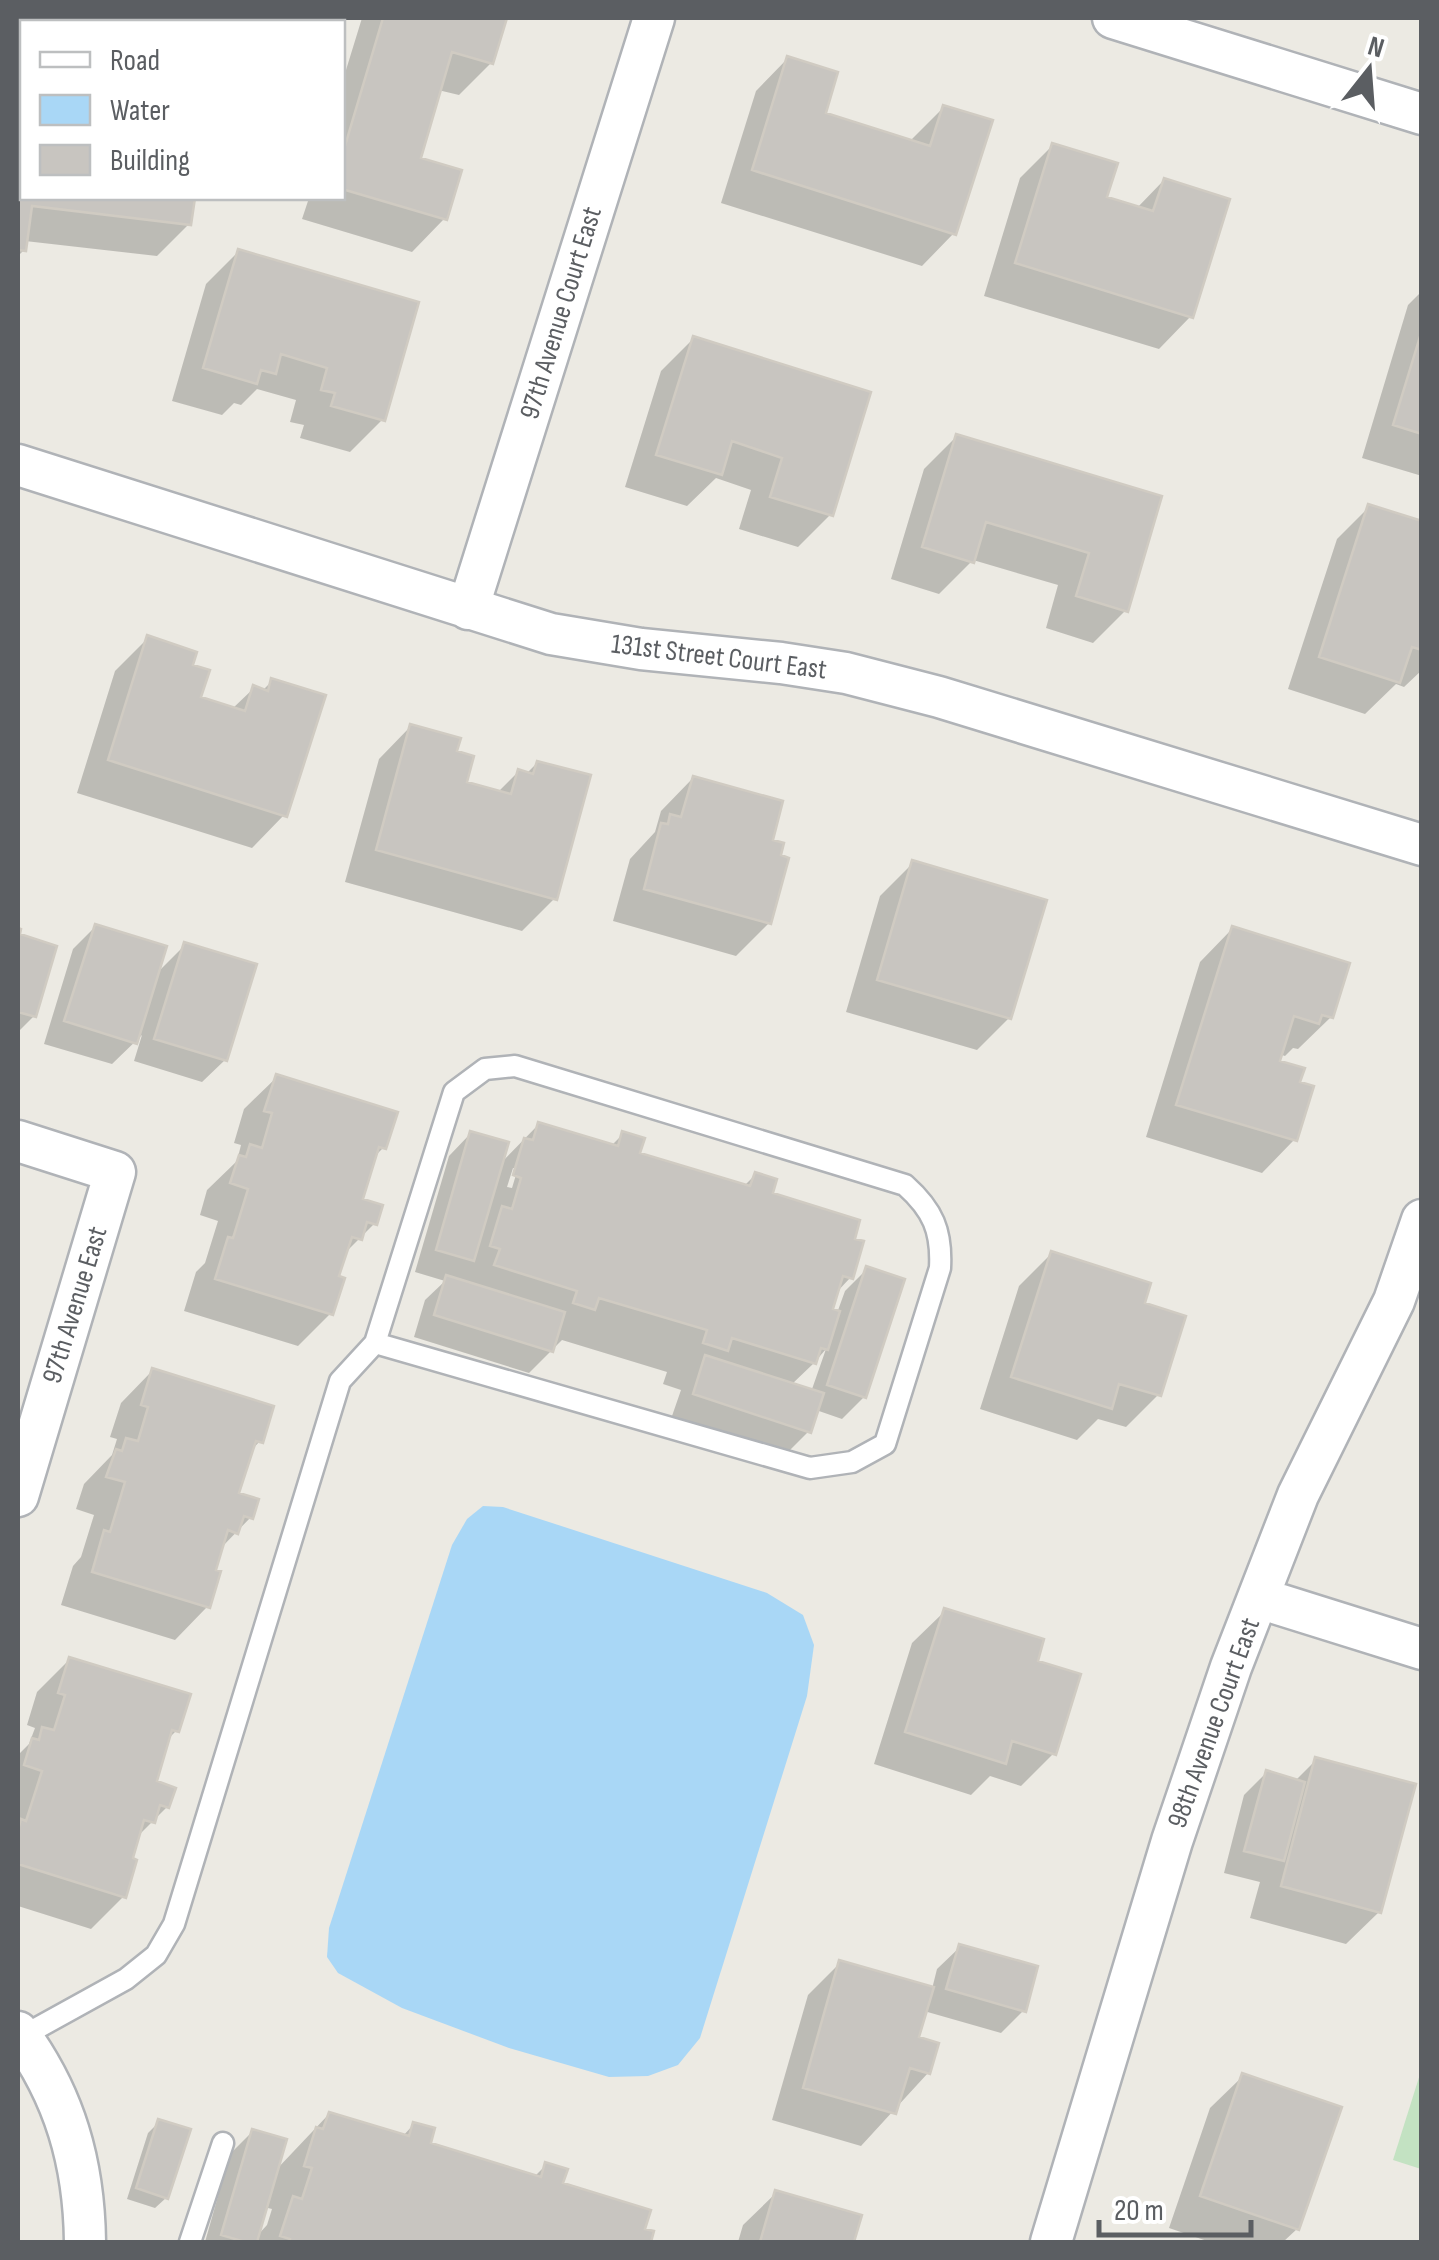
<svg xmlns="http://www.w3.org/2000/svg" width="1439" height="2260" viewBox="0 0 1439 2260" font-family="'Sofia Sans Condensed',sans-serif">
<rect width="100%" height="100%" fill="#eceae3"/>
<!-- green -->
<path fill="#c3e2c2" d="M1421,2071V2169L1393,2160Z"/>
<!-- water -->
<path fill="#a9d7f6" d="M483,1506L503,1507L767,1593L803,1615L814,1645L807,1696L700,2038L678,2065L648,2076L609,2077L509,2048L402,2008L338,1973L327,1957L329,1928L452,1545L467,1519Z"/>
<!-- shadow -->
<path fill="#0003" fill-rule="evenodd" d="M97,18H212L211,22H95Z
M362,18H504L491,63L459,95L438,90L418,160L444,219L412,252L302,219L309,198H342V83Z
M788,58L823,115L911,140L943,108L954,233L922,266L721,203L756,91Z
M18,130H22V198H192L189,224L157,256L25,241L24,250L18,256Z
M1053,145L1104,199L1136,209L1164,180L1191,316L1159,349L984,296L1020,178Z
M238,252L382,420L350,452L300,438L304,425L290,422L296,400L257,389L241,405L234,403L222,415L172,401L206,284Z
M1422,291V476L1362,458L1408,305Z
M693,339L830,515L798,547L739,529L751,490L716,478L687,506L625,487L661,371Z
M956,437L1159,497L1126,610L1093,643L1046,628L1058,585L973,560L939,594L891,579L924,469Z
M1369,507L1422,523V670L1404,687L1396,684L1365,714L1288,689L1337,539Z
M148,638L190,667L198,698L232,709L254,688L262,691L272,681L284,815L252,848L77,793L115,671Z
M411,726L454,753L464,784L497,793L518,772L526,774L537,763L555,898L522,931L345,882L379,759Z
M693,778L770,841L769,923L736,956L613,921L630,859L655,832L661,811Z
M913,863L1009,1018L977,1050L846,1012L880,896Z
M96,926L156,974L185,945L225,1060L202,1082L134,1061L142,1035L112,1064L44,1044L73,949Z
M1232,929L1331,1017L1298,1049L1293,1048L1285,1056L1279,1054L1277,1062L1297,1084L1294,1140L1262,1173L1146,1137L1200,962Z
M18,936L54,948L34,1016L18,1032Z
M277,1077L384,1147L373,1158L360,1201L374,1224L344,1254L331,1313L298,1346L184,1311L196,1272L205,1263L218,1221L200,1215L207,1190L237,1161L241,1145L234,1143L244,1109Z
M539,1124L611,1146L623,1134L637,1154L743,1187L755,1175L770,1195L852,1240L850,1278L836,1293L830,1311L837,1313L845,1291L867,1269L864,1397L842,1419L816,1410L809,1431L787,1453L672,1416L681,1390L663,1384L667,1372L562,1340L529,1373L414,1337L425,1300L445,1281L415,1272L449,1156L471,1133L500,1164ZM513,1168H518L512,1188L507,1187ZM826,1349L811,1392L791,1385L814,1363Z
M1051,1254L1142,1304L1158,1395L1126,1427L1098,1419L1077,1440L980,1409L1019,1286Z
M153,1370L260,1441L250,1452L236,1494L251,1517L220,1549L207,1607L175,1640L61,1605L73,1566L81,1557L94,1515L76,1509L84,1484L112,1455L117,1439L110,1437L121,1403Z
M945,1611L1034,1663L1053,1754L1021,1786L990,1776L971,1795L874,1764L912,1643Z
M69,1660L177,1730L166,1741L154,1783L167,1807L136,1838L124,1896L91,1929L18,1906V1755L29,1744L35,1728L27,1725L37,1692Z
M1316,1760L1379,1912L1346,1944L1250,1918L1260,1882L1224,1873L1244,1795L1266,1773L1295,1781Z
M960,1947L1024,2010L1001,2033L924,2011L916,2039L928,2073L861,2146L772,2120L808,1995L840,1963L932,1989L937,1969Z
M1243,2076L1297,2229L1283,2242H1210L1169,2228L1210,2108Z
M329,2114L402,2137L414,2124L428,2144L534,2177L546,2165L560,2185L651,2233L648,2242H205L230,2154L252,2132L275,2171ZM264,2207L272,2209L267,2225L256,2237Z
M159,2122L166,2198L155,2208L127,2199L148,2133Z
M776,2193L859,2217L851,2242H738L743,2225Z"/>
<!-- building -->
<path fill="#c8c5c0" stroke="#d0cbc2" stroke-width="2.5" d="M118,18H215L213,22H117Z
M383,18H507L493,64L452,52L421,158L462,170L447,220L342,189V156Z
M787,56L838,72L826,113L930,146L943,105L993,120L956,235L752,170Z
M18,127L22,128V198H195L191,225L32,206L26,251L18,250Z
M1052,143L1118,163L1107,197L1153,211L1164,178L1230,199L1193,318L1015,263Z
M238,249L419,302L385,421L331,406L335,393L321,390L327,368L281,354L276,374L261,370L257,384L203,368Z
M1422,330V434L1393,425Z
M693,336L871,392L833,516L770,497L782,458L732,441L722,475L656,455Z
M956,434L1162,496L1128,612L1076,596L1089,553L986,522L974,563L922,547Z
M1368,504L1422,521V650L1412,647L1400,683L1319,657Z
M147,635L197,652L193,665L210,670L201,697L245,711L253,685L268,691L271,678L326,695L287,817L108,760Z
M410,724L461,738L457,751L474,756L467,782L511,794L518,769L533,774L537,761L591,775L557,900L376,850Z
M693,776L783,801L773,840L784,843L781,855L789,858L771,924L644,889L661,823L668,824L670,814L681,817Z
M912,860L1047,900L1011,1019L877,980Z
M95,924L167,946L137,1044L64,1021Z
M1232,926L1350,963L1333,1018L1322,1015L1319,1024L1294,1016L1280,1061L1305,1068L1300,1082L1314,1086L1297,1141L1176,1105Z
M18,928L21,929L20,934L57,946L36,1017L18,1012Z
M184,942L257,964L227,1061L154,1039Z
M276,1074L398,1112L386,1149L379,1147L363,1199L383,1205L377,1225L367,1222L362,1240L352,1237L339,1276L345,1278L333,1315L215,1279L228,1237L233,1238L248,1189L230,1183L239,1155L246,1157L250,1144L262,1148L272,1113L264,1111Z
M538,1122L618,1146L622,1131L645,1138L640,1153L750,1186L755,1172L777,1179L773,1193L860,1220L855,1239L864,1241L853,1279L843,1276L833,1309L840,1311L828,1350L821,1348L816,1364L732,1338L728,1351L703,1343L707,1330L599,1298L595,1310L573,1303L577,1291L494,1265L500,1249L490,1246L502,1206L512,1209L521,1178L513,1175L524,1138L533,1140Z
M470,1131L509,1142L474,1261L436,1250Z
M1051,1251L1151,1283L1145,1303L1186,1316L1161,1396L1119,1384L1112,1409L1011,1377Z
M866,1266L905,1279L866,1398L827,1385Z
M446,1275L565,1312L553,1352L434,1315Z
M705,1355L824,1393L811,1433L693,1394Z
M152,1368L274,1406L263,1443L256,1441L239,1493L259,1499L253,1519L244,1516L238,1534L228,1530L216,1570L221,1571L210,1608L92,1572L104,1530L110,1532L125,1482L106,1477L116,1449L122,1451L126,1438L138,1441L148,1407L141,1405Z
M944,1608L1044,1639L1038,1661L1081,1674L1056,1755L1012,1741L1006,1764L905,1732Z
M69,1657L191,1694L179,1732L172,1730L157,1781L176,1788L169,1808L160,1805L155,1823L144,1820L133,1858L137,1860L126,1898L18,1864V1830L21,1819L26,1821L42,1771L24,1765L32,1738L39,1740L42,1727L54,1730L65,1695L58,1693Z
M1315,1757L1416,1784L1381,1913L1281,1886Z
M1266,1770L1305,1782L1284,1861L1244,1851Z
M959,1944L1038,1966L1026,2012L946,1989Z
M839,1960L934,1987L919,2037L939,2043L930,2074L910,2068L896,2114L803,2088Z
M1242,2073L1342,2107L1299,2230L1200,2196Z
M329,2112L409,2136L413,2122L435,2128L431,2143L541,2177L545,2162L568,2169L563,2183L651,2210L645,2229L654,2231L651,2242H289L290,2239L280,2236L293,2196L302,2199L312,2168L304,2166L316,2127L323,2129Z
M158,2119L191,2129L168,2199L136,2188Z
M252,2129L287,2139L257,2242H245L221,2235Z
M775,2190L862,2215L854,2242H760Z"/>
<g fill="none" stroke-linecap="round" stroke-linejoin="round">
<!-- lane casing -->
<g stroke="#b0b3b7" stroke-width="25">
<path id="lane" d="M21,2037L126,1979L156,1955L174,1924L340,1381L375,1343L454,1092L485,1069L515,1066L905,1185C933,1210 942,1231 940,1268L885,1444L852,1462L810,1468L375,1343
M190,2242L223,2143"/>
</g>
<!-- street casing -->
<g stroke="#b0b3b7" stroke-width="45">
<path id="street" d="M1113,18L1422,114
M18,465L551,634L641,649L781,663L846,673L939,697L1422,845
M468,609L654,18
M18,1141L115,1172L18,1496
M1259,1598L1422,1649
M18,2032C65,2096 84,2163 85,2242
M1051,2242L1172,1841L1231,1667L1298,1495L1394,1301L1422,1220"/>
</g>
<!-- lane -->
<use href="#lane" stroke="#fff" stroke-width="20"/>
<!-- street -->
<use href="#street" stroke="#fff" stroke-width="40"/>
</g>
<g text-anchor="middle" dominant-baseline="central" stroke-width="9" stroke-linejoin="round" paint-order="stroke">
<!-- street labels -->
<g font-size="28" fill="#5b5e62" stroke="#fff">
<text transform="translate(561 313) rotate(-73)">97th Avenue Court East</text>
<text transform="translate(719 657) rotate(7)">131st Street Court East</text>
<text transform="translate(75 1305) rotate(-73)">97th Avenue East</text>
<text transform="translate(1214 1723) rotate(-70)">98th Avenue Court East</text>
</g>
</g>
<!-- border -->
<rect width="1439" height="2260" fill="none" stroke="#5b5e62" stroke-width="40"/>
<!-- legend -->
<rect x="20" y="20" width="325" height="180" fill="#ffffff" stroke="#bdbfc0" stroke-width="2.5"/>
<rect x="40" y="52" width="50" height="15" fill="#ffffff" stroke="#bdbfc0" stroke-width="2.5"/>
<text x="110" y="70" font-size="30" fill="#5b5e62">Road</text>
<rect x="40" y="95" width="50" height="30" fill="#a9d7f6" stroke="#bdbfc0" stroke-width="2.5"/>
<text x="110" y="120" font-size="30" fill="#5b5e62">Water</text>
<rect x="40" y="145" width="50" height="30" fill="#c8c5c0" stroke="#bdbfc0" stroke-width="2.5"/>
<text x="110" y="170" font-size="30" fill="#5b5e62">Building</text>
<!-- north arrow -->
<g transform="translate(1369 70) rotate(17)" stroke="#ffffff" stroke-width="8" paint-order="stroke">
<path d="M0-8L18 38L0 25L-18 38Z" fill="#5b5e62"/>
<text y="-15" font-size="28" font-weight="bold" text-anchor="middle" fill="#5b5e62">N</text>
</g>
<!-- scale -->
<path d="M1099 2220v15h152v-15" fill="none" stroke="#5b5e62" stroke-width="5"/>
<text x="1114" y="2220" font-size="30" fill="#5b5e62" stroke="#ffffff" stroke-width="8" paint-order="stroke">20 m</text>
</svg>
